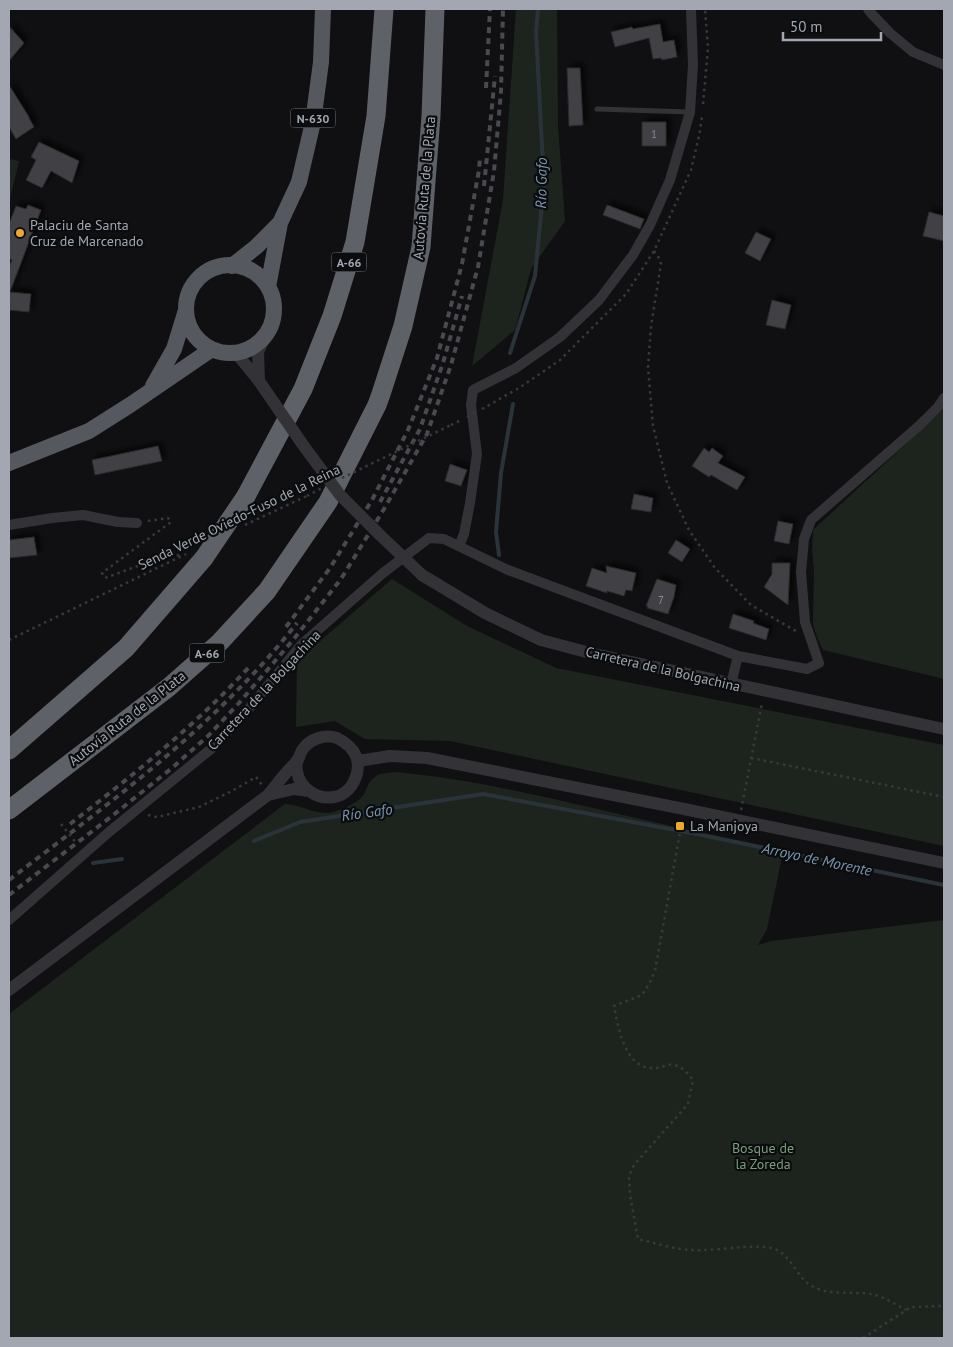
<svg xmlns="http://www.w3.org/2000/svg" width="953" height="1347" viewBox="0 0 953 1347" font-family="'PT Sans',sans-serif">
<defs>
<filter id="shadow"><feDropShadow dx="4.5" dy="-4.5" stdDeviation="2.5" flood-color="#0009"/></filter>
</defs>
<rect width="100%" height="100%" fill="#101012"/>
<!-- green -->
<path fill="#1d241e" d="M516,9H557L558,126L565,221L531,269L515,330L472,366L503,200Z
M9,159L19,161L9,203Z
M944,409V679L823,650L817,637L813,624L814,569L812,551L813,530Z
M392,579L467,626L556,668L944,745V846L450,741L365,739L335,721L296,727L297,661Z
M395,772C462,778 528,793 593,808C657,823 720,837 783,852L767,929L758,945L771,941L944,920V1338H9V1014L285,804C299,804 311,813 326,813C335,813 354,805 361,798C367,792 367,781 376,776C380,773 389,773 395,772Z"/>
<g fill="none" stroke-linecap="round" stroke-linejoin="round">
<!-- stream -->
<path stroke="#2a333a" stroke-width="4" d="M510,353L535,276L544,183L536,32L538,9
M499,555L496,532L501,473L513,404
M254,841L300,822L483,794L697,834L944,885
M93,863L122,859"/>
</g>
<!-- building -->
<path fill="#3f4045" stroke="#2a2a2e" filter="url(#shadow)" d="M660,24L663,42L674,40L677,57L662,60L661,58L653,59L649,38L615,47L611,32L632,27L633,29Z
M9,26L24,43L9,61Z
M567,68H580L583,125L569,126Z
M9,85L29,117V118L34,127L16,139L9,127Z
M642,122H666V146H642Z
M39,142L79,161L72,183L51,171L42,188L26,180L36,160L31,157Z
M28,205L41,210L10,292L31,294L29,312L9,310V267L12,260L9,258V224L16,206L26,209Z
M607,205L644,219L640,229L603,215Z
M929,212L944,216V241L923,236Z
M756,232L771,239L760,261L745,253Z
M772,300L791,305L785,329L766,325Z
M158,446L162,461L95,475L92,460Z
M704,448L709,452L712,448L723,456L718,463L745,477L737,490L711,475L709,477L692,466Z
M450,464L467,470L461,486L445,481Z
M634,494L653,498L651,512L631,509Z
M778,521L793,524L789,544L774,541Z
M34,537L37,555L9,558V540Z
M676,540L690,549L682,562L668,553Z
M772,563H790L788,605L764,587L772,574Z
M606,566L636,573L632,591L626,590L624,596L607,591V593L586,586L592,568L607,573Z
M657,579L676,585L674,597L668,614L647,608L648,606H646Z
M733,614L754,621L753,623L769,629L766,640L729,628Z"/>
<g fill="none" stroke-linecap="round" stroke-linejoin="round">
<!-- path -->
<path stroke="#38393e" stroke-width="2.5" stroke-dasharray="2.5 4" stroke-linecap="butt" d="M703,104L708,48L705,9
M654,251L658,256L661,264L651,326L648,367L653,426L667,483L689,530L715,568L751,605L796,631
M482,409L519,388L560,360L626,294L654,251L691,170L699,136L702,117
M451,425L461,420
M148,521L168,518L171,522L102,573L105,578L176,552L179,557
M245,525L307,496
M9,640L186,554
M751,758L944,797
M741,810L762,703
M148,815L157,817L199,807L232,791L256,777L262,785
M682,821L655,971L649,984L642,995L614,1006C618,1027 625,1068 652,1068C657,1069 662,1067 667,1065C679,1063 686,1071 693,1080L688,1104L634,1165L629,1176L630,1195L638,1239C655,1243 673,1249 691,1250C708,1251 727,1248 744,1247C753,1247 762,1246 771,1248C791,1252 795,1277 812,1286C829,1296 852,1291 872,1294C884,1297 895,1304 906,1310
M61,824L77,844
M863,1338L911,1307L944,1306"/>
<!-- service -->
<path stroke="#323237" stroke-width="5" d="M597,109L690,112"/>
<!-- minor -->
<path stroke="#323237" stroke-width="10" d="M868,9L870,12L890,33L913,52L944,65
M9,525L52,518L83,515L118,522L137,523
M459,546L464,534L470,503L477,454L471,405L473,390L516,368L560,337L599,300L633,255L650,225L670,180L690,112L693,65L691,9
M731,684L738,656
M9,920L109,832L211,749L247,711L302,644L383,573L429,538L444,539L508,570L738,656L807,669L819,663L805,622L801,572L804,539L811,520L920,425L938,407L944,398"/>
<!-- tertiary -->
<path stroke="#323237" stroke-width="12" d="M236,353L259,381
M259,381L258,352L266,335
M422,575L485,613L541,640L590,653L944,729
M358,761L390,756L427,758L684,809L944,863
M268,795L294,789L309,791
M9,990L268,795C274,788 279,781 285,774C289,769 294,765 298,760C300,756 300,752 303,749C310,739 324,734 337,738C345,742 352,747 356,756C362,772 352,794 334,797C317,800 299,788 297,771C296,768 297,763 297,760"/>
<!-- trunk -->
<path stroke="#56585f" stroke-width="16" d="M186 309a44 44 0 1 1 88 0a44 44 0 1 1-88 0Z
M232,266L256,247L280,223
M268,287L280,223L299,182L313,122L321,62L323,9
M153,386L174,349L186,310
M9,463L89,431L130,405L212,349"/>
<!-- motorway -->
<path stroke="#5e6168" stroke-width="19" d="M246,496L303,389L332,316L355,242L376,116L384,9
M9,750L126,648L204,558
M9,810L169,687L220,642L267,591L328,502L377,405L381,394L403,326L421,247L431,116L435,9"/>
<!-- rail -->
<path stroke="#494a50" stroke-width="4" stroke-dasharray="6 5" stroke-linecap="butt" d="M486,88L490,9
M484,186L495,76
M380,502L420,429L443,363L462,296
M286,627L330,568L372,500L408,430L437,358L462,264L479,170L480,158
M70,824C133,775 196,725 250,666
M9,880C112,801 216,726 297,623
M9,895L112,816L172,768L209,735L239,703L293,640L341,579L384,509L427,434L451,365L478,267L494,171L501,92L503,9"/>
<!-- path-bridge -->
<path stroke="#38393e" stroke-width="2.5" stroke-dasharray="2.5 4" stroke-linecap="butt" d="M467,417L478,411
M342,478L451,425
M307,496L322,488"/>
<!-- tertiary-bridge -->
<path stroke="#323237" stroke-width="12" d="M259,381L303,445L340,495L381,536L422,575"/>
<!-- motorway-bridge -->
<path stroke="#5e6168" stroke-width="19" d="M204,558L246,496"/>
</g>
<!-- markers -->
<g fill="#eea92c" stroke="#0b0c0d" stroke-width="2">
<circle cx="20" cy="233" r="5"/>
<rect x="675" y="821" width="10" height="10" rx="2.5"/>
</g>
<g text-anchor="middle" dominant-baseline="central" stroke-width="4.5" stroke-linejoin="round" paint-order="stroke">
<!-- number labels -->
<g font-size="11" fill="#898d97">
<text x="654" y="134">1</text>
<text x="661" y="600">7</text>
</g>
<!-- shield labels -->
<g fill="#0b0c0d" stroke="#757880" stroke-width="1">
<rect x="290.5" y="108.5" width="45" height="19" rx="4"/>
<rect x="331.5" y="252.5" width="35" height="19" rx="4"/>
<rect x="189.5" y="643.5" width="35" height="19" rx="4"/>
</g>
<g font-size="12" font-weight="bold" fill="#a2a7b2">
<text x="313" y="118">N-630</text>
<text x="349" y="262">A-66</text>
<text x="207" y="653">A-66</text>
</g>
<!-- street labels -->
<g font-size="14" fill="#a2a7b2" stroke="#0b0c0d">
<text transform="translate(424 188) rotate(-85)">Autovía Ruta de la Plata</text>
<text transform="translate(239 517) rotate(-26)">Senda Verde Oviedo-Fuso de la Reina</text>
<text transform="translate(663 669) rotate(13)">Carretera de la Bolgachina</text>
<text transform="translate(264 690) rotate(-47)">Carretera de la Bolgachina</text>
<text transform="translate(127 718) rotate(-38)">Autovía Ruta de la Plata</text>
</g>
<!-- poi labels -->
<g font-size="14" fill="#a2a7b2" stroke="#0b0c0d" text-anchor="start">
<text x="30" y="225">Palaciu de Santa<tspan x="30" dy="16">Cruz de Marcenado</tspan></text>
<text x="690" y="826">La Manjoya</text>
</g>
<!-- park labels -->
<g font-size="14" fill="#799e7a" stroke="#0b0c0d">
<text x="763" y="1148">Bosque de<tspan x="763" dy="16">la Zoreda</tspan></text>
</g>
<!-- water labels -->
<g font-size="15" font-style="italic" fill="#7896ae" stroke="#0b0c0d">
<text transform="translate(541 183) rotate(-89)">Río Gafo</text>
<text transform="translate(367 812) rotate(-8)">Río Gafo</text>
<text transform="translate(817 859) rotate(12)">Arroyo de Morente</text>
</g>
</g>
<!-- border -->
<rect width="953" height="1347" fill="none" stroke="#a2a7b2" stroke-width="20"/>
<!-- scale -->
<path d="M783 32v8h98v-8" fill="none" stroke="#a2a7b2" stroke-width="2.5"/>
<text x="790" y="32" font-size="15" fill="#a2a7b2" stroke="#0b0c0d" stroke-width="4" paint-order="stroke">50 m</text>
</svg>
